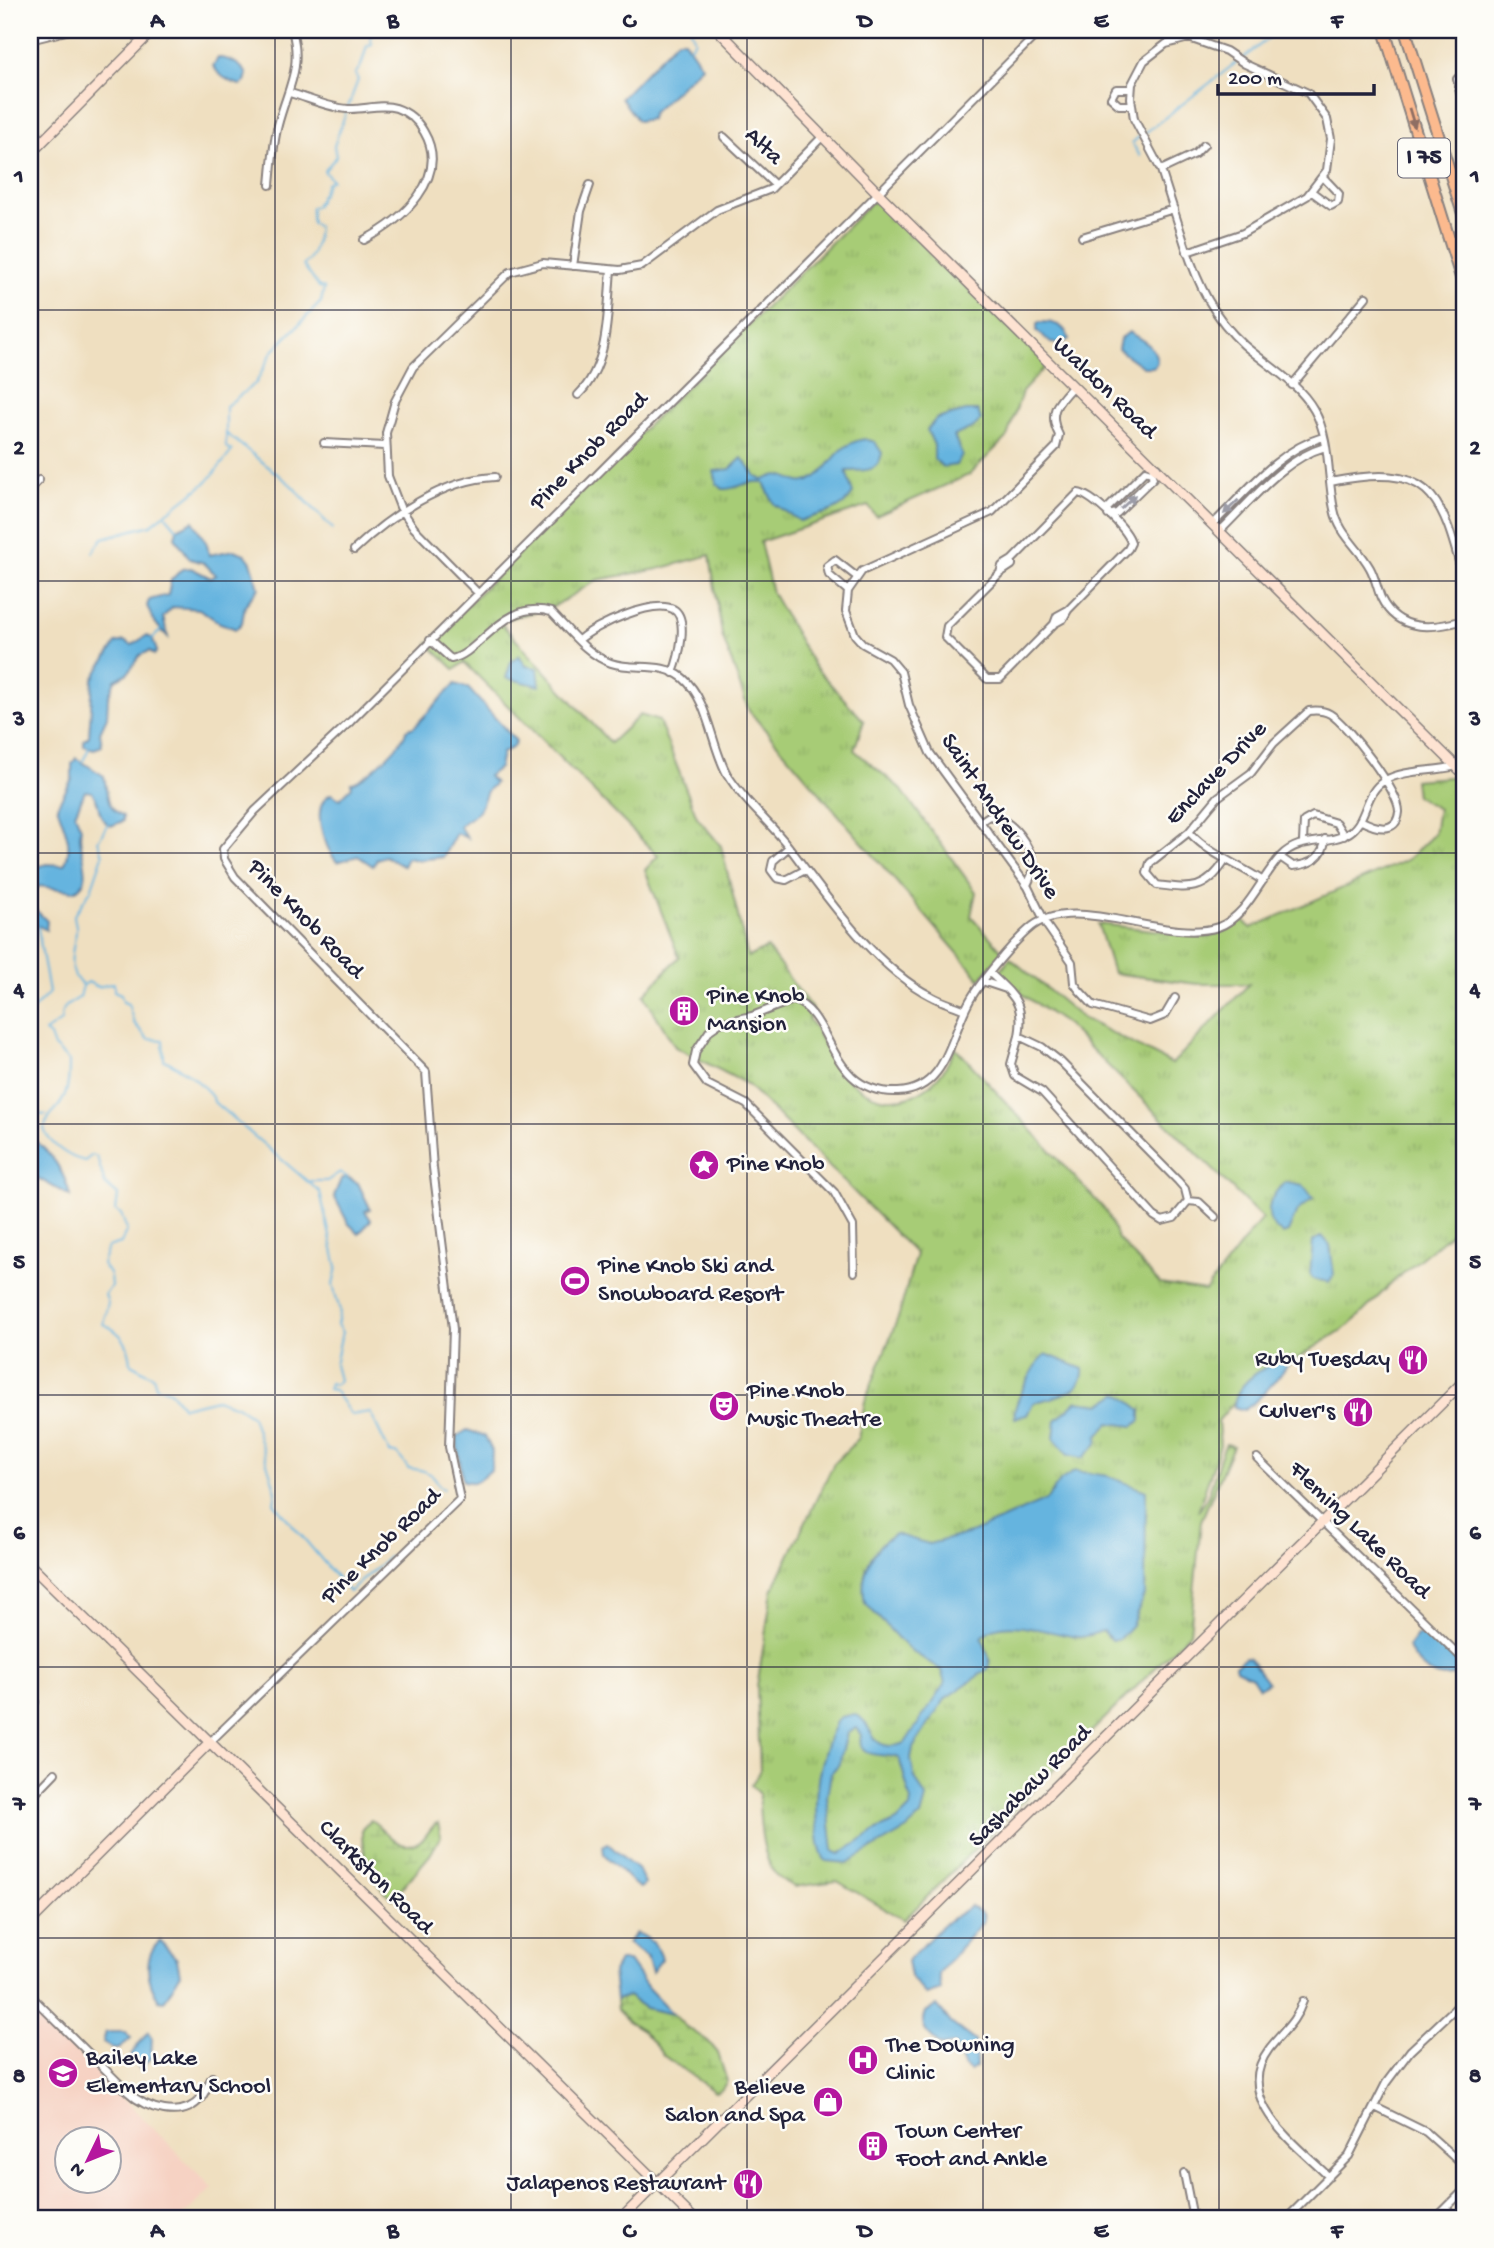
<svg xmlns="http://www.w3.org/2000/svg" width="1494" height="2248" viewBox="0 0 1494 2248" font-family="'Gochi Hand',sans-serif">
<defs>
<pattern id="grass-tufts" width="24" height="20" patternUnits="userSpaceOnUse" patternTransform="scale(1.75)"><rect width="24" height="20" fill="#a7cc76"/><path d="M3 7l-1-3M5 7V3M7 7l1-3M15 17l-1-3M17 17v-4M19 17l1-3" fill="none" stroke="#8faf67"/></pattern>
<pattern id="wetland-marsh" width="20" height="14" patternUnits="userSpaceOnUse" patternTransform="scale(1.75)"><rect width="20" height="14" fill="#a7cc76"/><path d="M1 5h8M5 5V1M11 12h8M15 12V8" fill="none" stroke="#8faf67"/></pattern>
</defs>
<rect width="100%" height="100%" fill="#fdfcf7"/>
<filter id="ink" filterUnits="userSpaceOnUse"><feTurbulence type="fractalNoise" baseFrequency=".0143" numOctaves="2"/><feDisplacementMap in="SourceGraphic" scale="14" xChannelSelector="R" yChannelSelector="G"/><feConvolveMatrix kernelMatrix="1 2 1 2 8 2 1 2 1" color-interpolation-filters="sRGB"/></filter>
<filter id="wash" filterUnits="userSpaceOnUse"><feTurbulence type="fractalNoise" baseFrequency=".00686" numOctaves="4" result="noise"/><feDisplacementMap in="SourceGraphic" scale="28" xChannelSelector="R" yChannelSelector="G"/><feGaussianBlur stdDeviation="1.57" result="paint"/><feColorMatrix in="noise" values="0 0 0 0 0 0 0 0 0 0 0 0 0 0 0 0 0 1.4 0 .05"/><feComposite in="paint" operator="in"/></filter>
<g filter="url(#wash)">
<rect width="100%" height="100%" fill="#efdfc0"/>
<!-- built -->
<path fill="#f6d2c3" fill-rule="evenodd" d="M30,2006L213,2188L181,2218H30ZM66,2140H108V2182H66Z"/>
<!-- grass -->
<path fill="url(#grass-tufts)" stroke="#647758" stroke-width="2" d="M876,198L1047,365L1022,392L1007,437L969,475L876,516L868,506L760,542L772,593L814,666L864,721L854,750L901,789L976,892L971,916L1003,952L980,979L749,711L722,635L710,555L658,569L597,580L553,607L499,621L610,743L640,715L659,721L697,817L721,846L748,957L767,948L815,1013L808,1018C822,1038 832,1064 850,1081C892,1118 939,1094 955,1047L1106,1211L1118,1239L1160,1284L1205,1291L1262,1218L1067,1025L996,976L1010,958L1082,1018L1172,1064L1249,984H1197L1113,973L1098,924L1207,936L1226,931L1240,917L1251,928L1407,860L1434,834L1438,809L1416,796L1414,780L1461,776L1464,779V1235L1457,1228L1395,1280L1351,1324L1239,1396L1218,1421L1220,1445L1198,1511C1214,1494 1214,1465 1226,1444L1233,1446L1201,1521L1190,1633L904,1920L837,1881L794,1887C789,1883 780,1880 776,1875C761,1858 759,1814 759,1793L751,1785L760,1772L757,1687L772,1591L834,1463L858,1439L865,1401L899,1315L916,1254L747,1084L675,1047L644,995L679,957L645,870L658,856L464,662L455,670L428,644Z"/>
<!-- wetland -->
<path fill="url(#wetland-marsh)" stroke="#647758" stroke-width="2" d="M371,1820C387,1830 399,1857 423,1839C429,1833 430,1827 438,1823L441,1836L430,1855L393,1899C373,1884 361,1853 362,1829Z
M628,1996L645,2008L673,2014L685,2026L708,2041L718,2053L727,2081L722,2089L715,2092L664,2056L642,2030L629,2022L617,2010L616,2000Z"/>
<!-- water -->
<path fill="#65b4df" stroke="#446b8d" stroke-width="2" fill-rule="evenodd" d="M677,40H684L702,66L652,113L651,119L638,121L621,98Z
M218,58C230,58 241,65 247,74L245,82L240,85C229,82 219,76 213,66Z
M1041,322C1054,322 1065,325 1069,339L1060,344L1051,343L1037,331V324Z
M1129,332C1142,341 1156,345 1157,362L1154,367H1143L1118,349L1120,339Z
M966,411H978L981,420L974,427L954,436L962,455L956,465L943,467L934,459V445L927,430L936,419Z
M865,439L875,442L882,453C878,474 864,470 846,471L853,493C842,513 819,513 800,521L774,504L764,483C749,478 738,490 723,489L717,484L714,471L730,469L742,458L756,476L763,480C768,479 773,475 778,475C790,476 797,486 809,481C833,471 833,444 865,439Z
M193,521L207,544L209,555L234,550L245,554L251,562L259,588L245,605L242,623L236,629L220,623L199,609L173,607L163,617L168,637L154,622L147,606L149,600L168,595L171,580L182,569L191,568L211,578L216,575L204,563L190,559L175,537L177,529Z
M146,636L152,638L157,651L154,655L150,651L140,655L128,673L115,680L108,698L107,717L100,732L102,746L94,749L84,746V741L89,736L93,679L116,643L124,641L132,645Z
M519,655L526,666L538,668L540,686L506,678L511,662Z
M455,684L468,688L516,741L512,748L502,753L499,768L488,776L495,783L487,791L479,811L459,826L467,838L456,833L443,857L418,860L407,858L403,866L385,856L377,859L373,866L358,856L337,862C324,847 309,806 331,794L340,799L352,787L351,783C364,781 405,743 406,730L414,727Z
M76,758L104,776C108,795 105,806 123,816V821L111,826C95,817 102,804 92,792L85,791L75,814L81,828C75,848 99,879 74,891L39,886L30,897V869L47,864L64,865C75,846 63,825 57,806L72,779V764Z
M30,904L47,921L46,930L30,921Z
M30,1138C51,1150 65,1173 70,1196L30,1174Z
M347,1177L358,1183L369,1206L370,1209L365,1211L371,1220L359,1234L348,1223L334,1196L341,1179Z
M1287,1182L1303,1185L1313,1198L1297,1211L1288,1232L1283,1234C1260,1222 1268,1193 1287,1182Z
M1322,1236L1330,1245L1334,1275L1329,1282L1313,1279L1310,1274L1313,1241Z
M1046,1354L1083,1369C1086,1394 1051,1397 1033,1403L1027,1415L1015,1418C1011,1406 1036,1362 1046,1354Z
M1284,1359L1287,1365C1281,1376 1255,1404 1244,1410L1234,1407C1234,1384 1265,1365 1284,1359Z
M1119,1393L1141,1410V1421L1133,1426L1109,1423L1098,1436L1097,1444L1083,1458L1068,1455L1054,1438L1056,1420L1077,1401L1101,1404Z
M467,1430L485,1436L492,1451L491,1470C481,1479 475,1486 462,1480C463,1471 457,1449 456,1437Z
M1075,1471L1108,1476L1146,1491L1145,1593L1132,1625L1118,1640H1111L1103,1631C1095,1633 1085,1638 1077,1637C1053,1634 997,1614 982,1638L990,1659L988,1669L946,1698L913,1748L911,1758L914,1776L926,1798L921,1816L907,1829L847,1863L826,1861C820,1854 819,1844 818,1835C812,1794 819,1759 836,1722L841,1717L855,1714C875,1723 868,1756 905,1743L945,1683L941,1670L907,1648L865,1603C859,1577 871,1546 895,1534L929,1544L971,1533L1046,1500L1061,1480ZM856,1728L861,1735C856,1762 884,1752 899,1758L911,1800L910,1808L897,1821L877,1830L840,1854L833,1851L827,1797L831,1773L839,1764L847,1733Z
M1424,1634L1456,1660L1461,1668C1446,1690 1414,1666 1408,1647L1417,1635Z
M1245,1657L1249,1658L1268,1683L1259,1688L1252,1677L1236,1669L1235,1665Z
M607,1843L639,1871L645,1884L640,1888L634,1884L604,1854L603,1846Z
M971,1906L983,1914L984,1920L939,1973L941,1990L926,1995L910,1976L907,1961L943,1925Z
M636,1933C647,1936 660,1948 662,1959L652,1972L647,1957L627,1943Z
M160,1941L177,1959L180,1975L164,2001L159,2000C148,1983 141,1957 160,1941Z
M619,1961H629L648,1988L673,2014L645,2008L628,1996L616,2000L613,1972Z
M937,2006L951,2023L975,2041L976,2067L970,2071L965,2068L955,2044L941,2046C930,2036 918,2029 925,2012Z
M106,2032H125L131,2038L119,2049H112L103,2042Z
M148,2032L152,2038L151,2058L140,2069L130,2056Z"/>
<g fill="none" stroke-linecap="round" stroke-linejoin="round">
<!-- stream -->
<path stroke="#65b4df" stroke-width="2" d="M690,47L695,40L691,30
M1242,59L1279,30
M348,107L358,80L355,74L361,66L367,46L372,44L369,30
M1145,133L1237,62
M1140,136L1132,143L1140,156
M227,434L290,484L333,529
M166,516L177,529
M93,552L103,538L151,525L208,481L232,451L226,447V406L256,383L272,352L321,302L324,288L319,287L303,265C314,258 317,239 318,227L312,223L311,208L317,205L327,183L332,180L324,171L336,157L334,146L346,112
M152,639L161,630
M83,761L89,748
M82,985C65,970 73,950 76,932C77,926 74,920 74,915L91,890L103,855L98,841L109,822
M83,985L80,997C69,1005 61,1005 61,1021L45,1032L50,1036L54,1047L69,1061C69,1075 69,1089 62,1101C55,1114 50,1110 44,1129C49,1144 69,1158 85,1161L92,1155L97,1157L105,1184L118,1195L116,1211L121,1214L127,1230L121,1243L108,1247L102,1264L110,1275L111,1286L105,1295L108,1303L103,1324C121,1331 130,1345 131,1364L153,1376L156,1386L170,1391L183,1407L216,1399L237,1406L252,1416L276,1491L274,1503L349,1592L389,1557
M84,985L88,982L98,987L114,983V991L121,994L123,1002L128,1004L134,1023L148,1039L163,1040L164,1060C181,1067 208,1086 215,1103L320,1192L337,1267L333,1285L340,1311L337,1325L342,1332L335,1365L339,1380L335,1385L330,1383L328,1389L334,1390L351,1415L370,1412L390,1453H397L408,1468C417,1470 425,1469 434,1477C440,1483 436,1486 444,1489
M30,1012L49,993L37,923
M30,1124L36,1114L46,1115
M310,1181H327L340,1172L347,1177"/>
</g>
</g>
<g filter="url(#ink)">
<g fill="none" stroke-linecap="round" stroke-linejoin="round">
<!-- street casing -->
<g stroke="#88807e" stroke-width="10">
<path id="street" d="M30,40L70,30
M1464,72L1457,79L1464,108
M1131,89H1116L1111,98L1119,105H1132
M290,93C308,98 329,108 348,109C364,110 380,103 396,108C408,112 418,121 424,132C451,178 401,221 364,240
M724,137L775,185
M1161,170L1195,154L1204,145
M270,185C272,165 273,144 278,125C287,89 303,69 292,30
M1312,192L1331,206L1338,202L1339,194L1323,177
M1082,237L1174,209
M1187,252L1243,233L1307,196L1327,170L1331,139L1327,119L1308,93L1245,64L1226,51L1189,38L1166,44L1144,61L1132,84L1131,98L1134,119L1161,170L1185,245C1198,284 1213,317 1244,345C1267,365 1299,383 1314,410C1331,439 1327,478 1334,509C1339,535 1358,546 1370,568C1375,577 1377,588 1381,598C1398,633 1433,629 1464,620
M573,266L581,211L590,185
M1292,385L1366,297
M1073,386C1058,402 1047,412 1059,435L1056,447L992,512L862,571L848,591L846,611L855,635L863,644L890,659L901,672L909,705L930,753L1028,887L1047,926L1072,962L1074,983L1079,990L1093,1005L1150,1021L1165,1015L1175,998
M578,395C610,364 607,312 611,270
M324,443L385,446
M1151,473L1153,478L1117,513L1108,515V508L1145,471L1151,473L1157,467
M1330,482C1430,462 1441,491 1464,581
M30,490L39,480
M1213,524C1246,492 1278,450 1323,437
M1220,531C1251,501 1283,459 1325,447
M354,550C390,516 444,479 495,477
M1012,560V565L1000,573L1002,566L1012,560L1078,493C1091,494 1129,530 1131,543L1128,549L1068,610
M1000,573L947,626L945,637L987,679H1000L1054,624L1063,619L1068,610L1057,616L1054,624
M848,591L829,575L827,566L835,560L857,577
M477,592L414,528L400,507L388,476L386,433L395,401L413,367L510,272L543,263L620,270L642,266L717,210L771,189L822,137
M580,639C596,625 653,599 673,609C690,618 678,660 673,673
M430,640L451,659C480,654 504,598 551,612C568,629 588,656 611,663C635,671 662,661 683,678C709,700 711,746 727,774C744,802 769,821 789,847C826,896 875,968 931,996C941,1002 954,1005 965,1010
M980,822L989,816C1014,819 1030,845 1035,868L1027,885
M1189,832C1211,856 1237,863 1263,881
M1303,842L1304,821L1313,816L1336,823L1344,836
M789,847L773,861L771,870L777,878L786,880L805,870
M1280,857L1293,866C1311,865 1324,857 1325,839
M1225,861C1205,892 1190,889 1157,885L1147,873L1150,863L1189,832L1218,797L1251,773L1274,743L1309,711C1316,710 1323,710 1330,714C1347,724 1400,792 1399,812C1397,836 1373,827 1360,820
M991,974C1014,996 1025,1003 1019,1036L1042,1047L1061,1062L1178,1181L1185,1189L1188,1201L1199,1202L1215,1217
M985,982L1006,989
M1019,1036L1011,1064L1015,1076L1042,1092L1154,1216L1162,1221L1174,1218L1188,1201
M854,1272L853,1226L834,1192L746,1104L707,1084L693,1065L696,1051L710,1030L720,1023L752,1016L793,1000C835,1014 826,1094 898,1092C946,1090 950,1038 968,1004C977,985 1012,944 1028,930C1072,889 1164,945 1218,927C1247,917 1261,877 1281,856C1299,837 1323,845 1345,835C1368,825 1363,793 1384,781C1404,769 1434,772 1456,766
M1257,1458L1464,1660
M30,1685L35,1702
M210,1742L460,1499L449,1447L453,1329L433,1168L426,1072L235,877L224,859L223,849L255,811L351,721L1041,30
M30,1799L55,1773
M30,1995L128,2092C146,2109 182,2121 201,2098C206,2092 208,2083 212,2077
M1303,2001C1296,2022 1282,2032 1269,2049C1231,2100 1297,2145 1329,2177
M1375,2107L1426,2132L1464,2166
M1184,2173L1193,2218
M1287,2218L1349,2156L1386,2083L1410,2051L1464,2000
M1436,2218L1464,2190"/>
</g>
<!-- secondary casing -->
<g stroke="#88807e" stroke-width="12">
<path id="secondary" d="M718,30L877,192L1464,774
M30,154L153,30
M30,1565L693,2218
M30,1922L210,1742
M622,2218L1464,1381"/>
</g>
<!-- highway casing -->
<g stroke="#88807e" stroke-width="14">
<path id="highway" d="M1384,30L1464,287
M1405,30L1464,217"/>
</g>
<!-- street -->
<use href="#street" stroke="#fff" stroke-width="6"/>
<!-- secondary -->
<use href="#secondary" stroke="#fee3d2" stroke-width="9"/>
<!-- highway -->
<use href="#highway" stroke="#fcba8e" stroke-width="10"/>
</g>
<!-- one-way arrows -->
<defs><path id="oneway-solid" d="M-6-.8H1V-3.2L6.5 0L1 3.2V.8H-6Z" transform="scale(1.75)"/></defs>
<use fill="#8f6e64" href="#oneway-solid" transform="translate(1412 118) rotate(73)"/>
<g fill="#9c9ca7">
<use href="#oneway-solid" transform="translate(1128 502) rotate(-44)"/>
<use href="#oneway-solid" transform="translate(1231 507) rotate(136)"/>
</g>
</g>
<!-- grid -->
<path fill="none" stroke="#22223b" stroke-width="2" stroke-opacity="0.55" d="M275,30V2218M511,30V2218M747,30V2218M983,30V2218M1219,30V2218M30,310H1464M30,581H1464M30,853H1464M30,1124H1464M30,1395H1464M30,1667H1464M30,1938H1464"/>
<!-- icons -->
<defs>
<g id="building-disc" transform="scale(1.575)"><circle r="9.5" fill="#b5179e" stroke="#fdfcf7"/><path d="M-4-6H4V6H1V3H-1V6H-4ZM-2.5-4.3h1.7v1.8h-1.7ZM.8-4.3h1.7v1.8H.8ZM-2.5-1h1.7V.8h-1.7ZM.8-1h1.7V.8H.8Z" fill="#fff"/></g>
<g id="sight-disc" transform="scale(1.575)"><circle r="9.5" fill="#b5179e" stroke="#fdfcf7"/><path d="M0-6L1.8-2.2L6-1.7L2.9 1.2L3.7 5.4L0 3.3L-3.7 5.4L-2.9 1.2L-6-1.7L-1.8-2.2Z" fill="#fff"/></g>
<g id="stadium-disc" transform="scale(1.575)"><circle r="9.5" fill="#b5179e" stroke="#fdfcf7"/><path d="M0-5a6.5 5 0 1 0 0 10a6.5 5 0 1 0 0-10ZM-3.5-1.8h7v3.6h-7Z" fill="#fff"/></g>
<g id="restaurant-disc" transform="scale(1.575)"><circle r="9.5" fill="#b5179e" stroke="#fdfcf7"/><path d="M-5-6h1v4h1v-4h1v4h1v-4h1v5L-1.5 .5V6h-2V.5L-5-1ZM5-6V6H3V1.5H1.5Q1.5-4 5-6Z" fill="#fff"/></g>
<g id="theatre-disc" transform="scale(1.575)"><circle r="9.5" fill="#b5179e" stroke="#fdfcf7"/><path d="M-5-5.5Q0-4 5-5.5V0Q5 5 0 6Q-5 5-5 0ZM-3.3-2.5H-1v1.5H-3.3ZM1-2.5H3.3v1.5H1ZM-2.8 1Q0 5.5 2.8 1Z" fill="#fff"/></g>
<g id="hospital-disc" transform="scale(1.575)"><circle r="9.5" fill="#b5179e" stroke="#fdfcf7"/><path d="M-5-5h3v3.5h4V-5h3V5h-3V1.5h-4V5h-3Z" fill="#fff"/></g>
<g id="school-disc" transform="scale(1.575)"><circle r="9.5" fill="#b5179e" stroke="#fdfcf7"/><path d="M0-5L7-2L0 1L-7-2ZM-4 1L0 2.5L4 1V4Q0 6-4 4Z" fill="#fff"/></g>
<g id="shop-disc" transform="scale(1.575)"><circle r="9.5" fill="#b5179e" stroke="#fdfcf7"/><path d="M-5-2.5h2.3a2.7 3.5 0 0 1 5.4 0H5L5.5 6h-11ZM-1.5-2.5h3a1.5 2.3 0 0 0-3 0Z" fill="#fff"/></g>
</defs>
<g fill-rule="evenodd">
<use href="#building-disc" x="684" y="1011"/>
<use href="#sight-disc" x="704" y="1165"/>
<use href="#stadium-disc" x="575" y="1281"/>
<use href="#restaurant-disc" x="1413" y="1360"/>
<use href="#theatre-disc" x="724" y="1406"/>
<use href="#restaurant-disc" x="1358" y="1412"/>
<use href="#hospital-disc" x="863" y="2060"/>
<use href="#school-disc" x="63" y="2073"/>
<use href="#shop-disc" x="828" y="2102"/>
<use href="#building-disc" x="873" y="2146"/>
<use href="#restaurant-disc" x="748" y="2184"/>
</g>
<g text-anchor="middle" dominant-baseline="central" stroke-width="5" stroke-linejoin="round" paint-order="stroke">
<!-- shield labels -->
<rect fill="#fdfcf7" stroke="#646373" stroke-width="2" x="1398" y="138.5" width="52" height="39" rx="5"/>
<g font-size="23" font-weight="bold" fill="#22223b">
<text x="1424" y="158">I 75</text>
</g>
<!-- street labels -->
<g font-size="24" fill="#22223b" stroke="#fdfcf7">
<text transform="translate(763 147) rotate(44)">Alta</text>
<text transform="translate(1104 389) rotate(44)">Waldon Road</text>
<text transform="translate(590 452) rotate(-45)">Pine Knob Road</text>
<text transform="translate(1217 774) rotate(-46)">Enclave Drive</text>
<text transform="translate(999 817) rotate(56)">Saint Andrew Drive</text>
<text transform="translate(305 920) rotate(46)">Pine Knob Road</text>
<text transform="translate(1359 1531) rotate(44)">Fleming Lake Road</text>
<text transform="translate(382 1547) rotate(-44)">Pine Knob Road</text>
<text transform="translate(1031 1787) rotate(-45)">Sashabaw Road</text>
<text transform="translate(375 1878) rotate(45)">Clarkston Road</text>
</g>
<!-- poi labels -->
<g font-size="24" fill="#22223b" stroke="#fdfcf7" text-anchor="start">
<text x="707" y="997">Pine Knob<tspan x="707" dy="28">Mansion</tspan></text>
<text x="727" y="1165">Pine Knob</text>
<text x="598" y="1267">Pine Knob Ski and<tspan x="598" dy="28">Snowboard Resort</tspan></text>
<text x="1390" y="1360" text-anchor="end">Ruby Tuesday</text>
<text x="747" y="1392">Pine Knob<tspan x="747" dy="28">Music Theatre</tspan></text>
<text x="1335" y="1412" text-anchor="end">Culver's</text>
<text x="886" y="2046">The Downing<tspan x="886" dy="28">Clinic</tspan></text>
<text x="86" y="2059">Bailey Lake<tspan x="86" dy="28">Elementary School</tspan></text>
<text x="805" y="2088" text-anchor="end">Believe<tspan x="805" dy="28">Salon and Spa</tspan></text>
<text x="896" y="2132">Town Center<tspan x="896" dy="28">Foot and Ankle</tspan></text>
<text x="725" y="2184" text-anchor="end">Jalapenos Restaurant</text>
</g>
</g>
<!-- margin -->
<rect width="1494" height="2248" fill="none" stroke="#fdfcf7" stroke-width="77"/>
<!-- north arrow -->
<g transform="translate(88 2160) rotate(227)"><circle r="33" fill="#fdfcf7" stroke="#a5a5ac" stroke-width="2"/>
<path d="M0-5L12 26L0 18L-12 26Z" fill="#b5179e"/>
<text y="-10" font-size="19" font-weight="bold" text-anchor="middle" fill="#22223b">N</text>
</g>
<!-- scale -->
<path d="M1218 84v10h156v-10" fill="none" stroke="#22223b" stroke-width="3.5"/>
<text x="1228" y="84" font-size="21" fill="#22223b" stroke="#fdfcf7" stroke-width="5" paint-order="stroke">200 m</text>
<rect x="38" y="38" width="1418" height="2172" fill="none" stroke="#22223b" stroke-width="2.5"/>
<g font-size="23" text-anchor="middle" font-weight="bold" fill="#22223b">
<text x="157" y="27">A</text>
<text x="393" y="27">B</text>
<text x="629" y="27">C</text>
<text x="865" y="27">D</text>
<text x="1101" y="27">E</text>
<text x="1337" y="27">F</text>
<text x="19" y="182">1</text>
<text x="1475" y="182">1</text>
<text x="19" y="454">2</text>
<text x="1475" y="454">2</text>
<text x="19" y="725">3</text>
<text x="1475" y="725">3</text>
<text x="19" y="996">4</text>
<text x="1475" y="996">4</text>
<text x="19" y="1268">5</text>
<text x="1475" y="1268">5</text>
<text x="19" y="1539">6</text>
<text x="1475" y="1539">6</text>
<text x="19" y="1810">7</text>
<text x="1475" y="1810">7</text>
<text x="19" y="2082">8</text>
<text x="1475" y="2082">8</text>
<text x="157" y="2237">A</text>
<text x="393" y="2237">B</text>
<text x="629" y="2237">C</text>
<text x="865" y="2237">D</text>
<text x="1101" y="2237">E</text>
<text x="1337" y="2237">F</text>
</g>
</svg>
